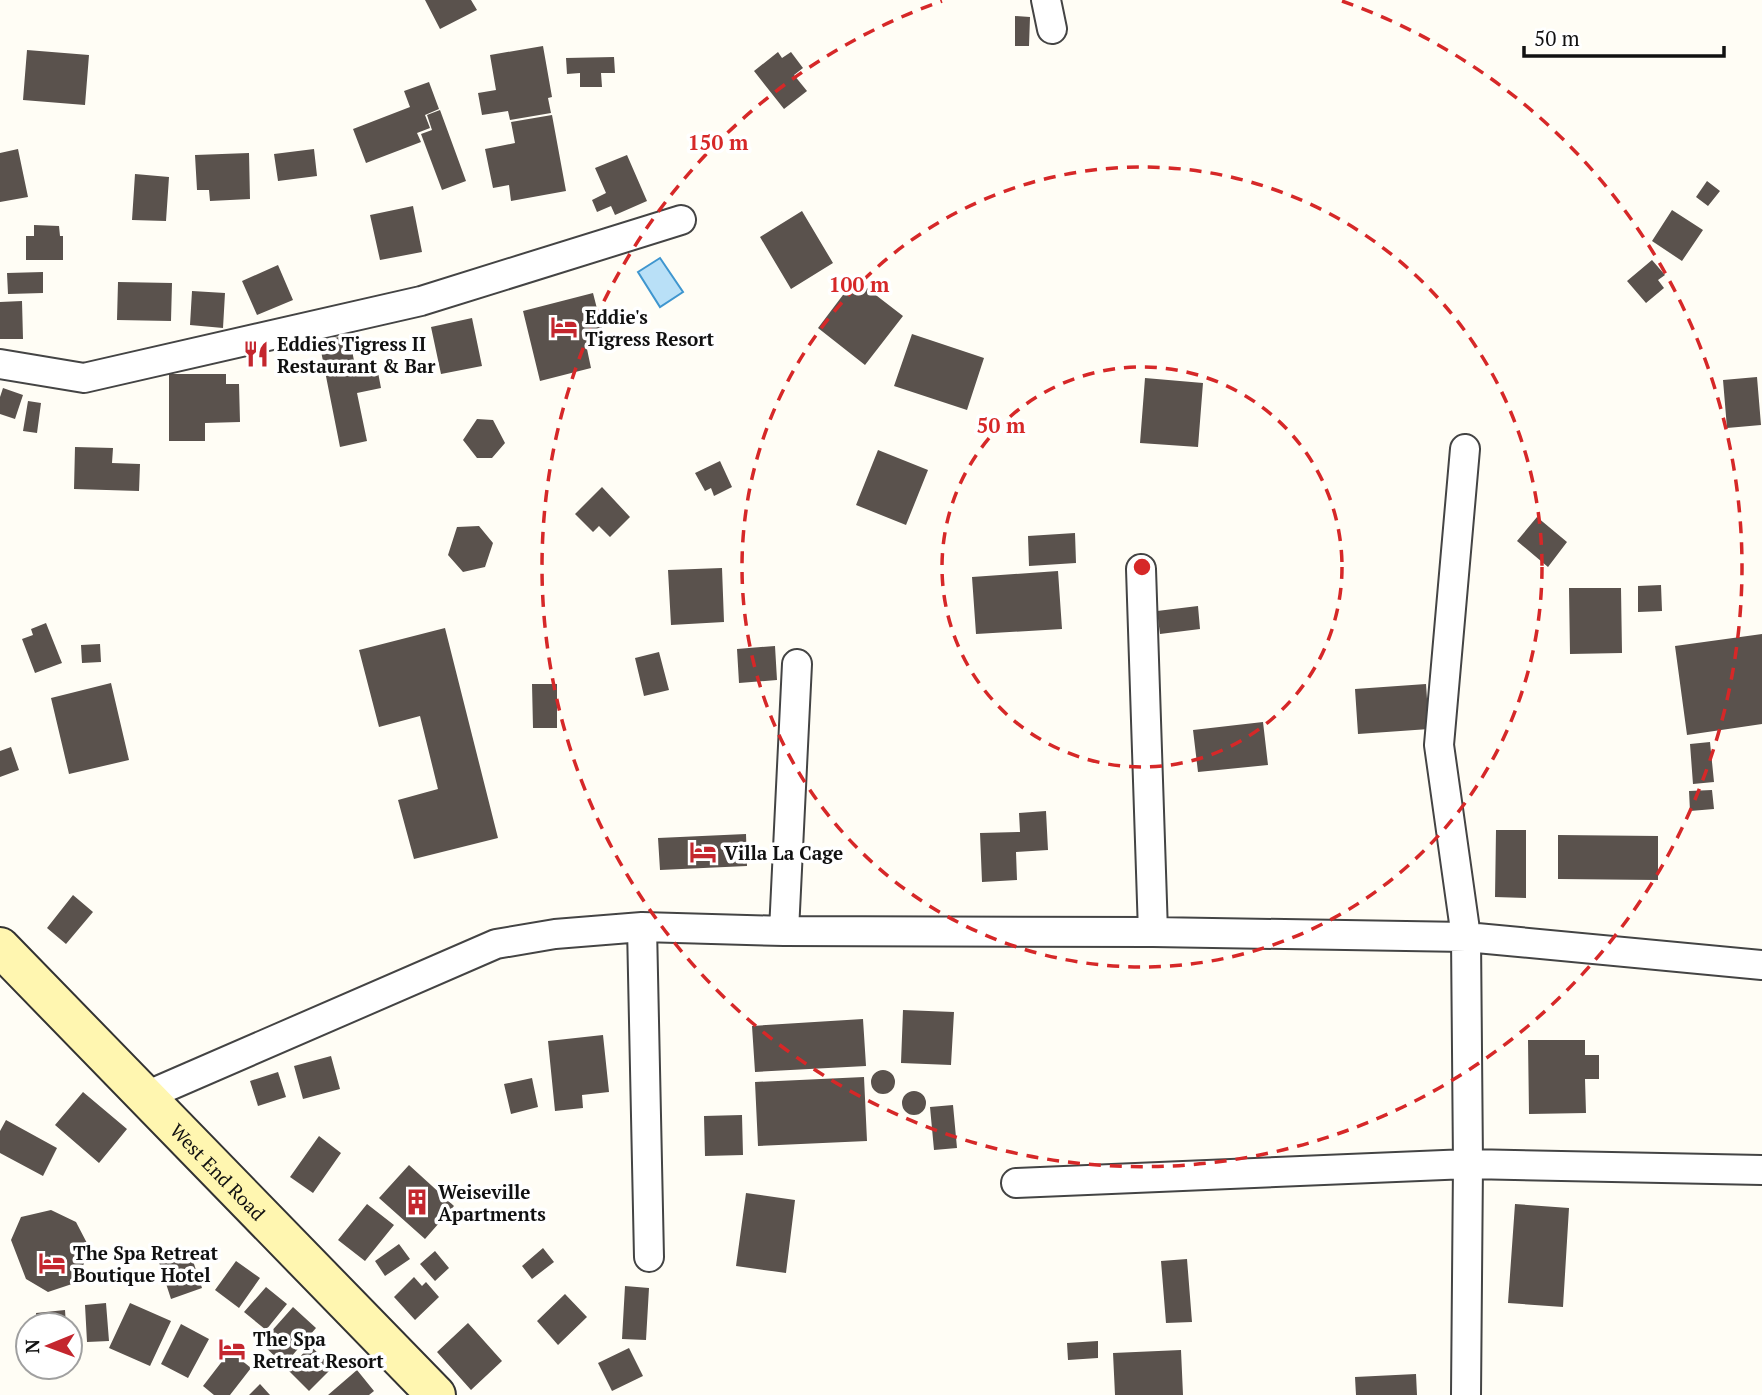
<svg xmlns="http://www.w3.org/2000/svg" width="1762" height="1395" viewBox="0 0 1762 1395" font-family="'PT Serif',serif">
<rect width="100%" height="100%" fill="#fffdf5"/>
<!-- water -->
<path fill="#b9e0f7" stroke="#3f96cf" stroke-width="2" d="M660,258L683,292L660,307L638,272Z"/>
<!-- building -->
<path fill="#5a524d" d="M425,0H471L477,10L440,29Z
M1015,16L1030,17L1029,46H1015Z
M543,46L552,97L548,98L551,113L510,120L508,111L482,115L478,93L496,90L490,55Z
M27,50L89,55L85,105L23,100Z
M778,52L782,58L791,52L803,68L794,75L807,91L784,109L754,71Z
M614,57L615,73H601L602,87H580V73L567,74L566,58Z
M429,82L439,109L425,115L430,128L417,133L421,142L366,163L353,129L410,107L404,91Z
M440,110L466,181L442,190L421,134L432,130L427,115Z
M552,115L566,191L511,201L509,185L493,188L485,149L515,143L511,122Z
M18,149L28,197L0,202V153Z
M314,149L317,176L278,181L274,154Z
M249,153L250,199L210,201L209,190H197L195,155Z
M627,155L647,201L615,215L611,206L597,212L592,200L606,193L595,168Z
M135,174L169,177L166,221L132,220Z
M1707,181L1720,191L1708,206L1696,197Z
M413,206L422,252L380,260L370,215Z
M1672,210L1703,230L1682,261L1652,241Z
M802,211L833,263L791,289L760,237Z
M34,225L59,226L60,236H63V260H26V236H34Z
M1652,260L1665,275L1658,280L1664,288L1646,303L1627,281Z
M278,265L293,300L257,315L242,281Z
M43,272V293L8,294L7,273Z
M855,279L903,316L865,365L818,328Z
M118,282L172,283L171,321L117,320Z
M192,291L225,293L223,328L190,325Z
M593,293L606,344L587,349L591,368L540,381L523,311Z
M22,301L23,339H0V302Z
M472,318L482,366L441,374L431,327Z
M912,334L984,358L967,410L894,386Z
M349,335L356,371L377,367L381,388L357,393L367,441L340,447L319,341Z
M169,374H226V384H239L240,422L205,423V441H169Z
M1757,377L1761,425L1727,428L1723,380Z
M1145,378L1203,383L1198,447L1140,443Z
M3,388L23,395L15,419L0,414V397Z
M28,401L41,403L37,433L23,431Z
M477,419L493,420L505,443L492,458H477L463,440Z
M75,447L113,448L112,463L140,464L139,491L74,489Z
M878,450L928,470L906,525L856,505Z
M720,461L732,487L714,496L711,488L705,491L695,473Z
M602,487L630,517L610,537L599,526L593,532L575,514Z
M1537,517L1567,542L1548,567L1517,541Z
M479,526L493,543L485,567L463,572L448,555L457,527Z
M1075,533L1076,563L1029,566L1028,536Z
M722,568L724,622L671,625L668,570Z
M1058,571L1062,629L976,634L972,577Z
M1661,585L1662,611L1638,612V586Z
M1569,588H1621L1622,653L1570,654Z
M1198,606L1200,629L1160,634L1157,611Z
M46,623L62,663L35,673L22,639L33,635L31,629Z
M445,628L498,838L414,859L398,800L438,789L420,716L379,727L359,650Z
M1762,634V724L1687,735L1675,646Z
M100,644L101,662L82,663L81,645Z
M775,646L777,680L739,683L737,649Z
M659,652L669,690L644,696L635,658Z
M111,683L129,760L69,774L51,698Z
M532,684H557V728H533Z
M1426,684L1429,729L1358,734L1355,689Z
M1263,722L1268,765L1198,772L1193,730Z
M1710,742L1714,782L1693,784L1690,744Z
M11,747L19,770L0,777V751Z
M1712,790L1714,809L1690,811L1689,791Z
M1046,811L1048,850L1016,852L1017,880L982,882L980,833L1020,832L1019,813Z
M1496,830H1526V898L1495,897Z
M746,834L747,866L660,870L658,838Z
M1558,835L1658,836V880L1558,879Z
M73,895L93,912L66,944L47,928Z
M903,1010L954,1012L951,1065L901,1063Z
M863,1019L866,1066L755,1072L752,1026Z
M603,1035L609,1092L582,1095L583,1108L555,1111L548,1041Z
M1528,1040H1585V1055H1599V1079H1585L1586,1113L1529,1114Z
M331,1056L340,1089L303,1099L294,1066Z
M871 1082a12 12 0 1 1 24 0a12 12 0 1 1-24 0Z
M278,1072L286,1097L258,1106L250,1081Z
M864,1077L867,1141L758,1146L755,1082Z
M532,1078L538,1107L511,1114L504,1084Z
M902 1103a12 12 0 1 1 24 0a12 12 0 1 1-24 0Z
M83,1092L127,1129L99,1163L55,1125Z
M953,1105L957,1148L934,1150L930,1107Z
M742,1115L743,1155L705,1156L704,1116Z
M6,1120L57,1148L43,1176L0,1153V1131Z
M319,1136L341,1153L313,1193L290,1177Z
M409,1165L454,1206L425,1239L379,1198Z
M746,1193L795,1200L786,1273L736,1266Z
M367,1204L394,1225L365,1261L338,1240Z
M1515,1204L1569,1208L1563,1307L1508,1303Z
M51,1210L76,1222L89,1247L78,1282L48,1292L26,1279L11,1240L21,1217Z
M399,1244L410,1259L385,1276L375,1261Z
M543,1248L554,1262L532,1279L522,1266Z
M189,1249L202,1288L171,1299L158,1259Z
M435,1251L449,1268L435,1281L420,1264Z
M1187,1259L1192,1322L1166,1323L1161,1261Z
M236,1261L260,1278L239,1308L215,1290Z
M414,1277L422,1286L426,1282L439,1297L415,1320L394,1297Z
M625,1286L649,1288L646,1340L622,1339Z
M266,1287L287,1304L266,1330L244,1312Z
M565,1294L587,1317L558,1345L537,1321Z
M106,1303L109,1341L87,1342L85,1305Z
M130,1303L171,1321L150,1366L109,1348Z
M293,1307L316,1328L284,1365L261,1343Z
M65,1310L66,1325H37L36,1313Z
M468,1323L502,1361L471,1390L437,1352Z
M181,1324L209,1339L188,1378L161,1364Z
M1098,1341V1358L1068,1360L1067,1343Z
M311,1346L332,1368L309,1391L287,1369Z
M629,1348L643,1376L612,1391L598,1363Z
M1181,1350L1183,1395H1115L1113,1353Z
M230,1351L251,1368L230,1395H214L203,1386Z
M357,1370L374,1391L369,1395H328Z
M1416,1374L1417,1395H1356L1355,1377Z
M260,1384L270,1395H249Z"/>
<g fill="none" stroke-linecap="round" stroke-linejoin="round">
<!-- street casing -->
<g stroke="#444" stroke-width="32">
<path id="street" d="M1046,0L1052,29
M0,364L84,378L421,301L681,220
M1465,449L1439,745L1466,937L1468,1164L1466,1395
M1141,569L1153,932
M642,927L649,1257
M784,931L797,664
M146,1096L496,944L555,934L642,927L784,931L1153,932L1466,937L1762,965
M1016,1183L1468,1164L1762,1170"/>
</g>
<!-- secondary casing -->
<g stroke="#333" stroke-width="42">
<g id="secondary">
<path id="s1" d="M0,947L436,1395"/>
</g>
</g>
<!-- street -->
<use href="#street" stroke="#fff" stroke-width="28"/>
<!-- secondary -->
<use href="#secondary" stroke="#fff6b0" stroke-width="38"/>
</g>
<!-- distance rings -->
<g fill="none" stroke="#d62828" stroke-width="3.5" stroke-dasharray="12 9">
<circle cx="1142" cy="567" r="200"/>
<circle cx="1142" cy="567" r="400"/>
<path d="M1342 1A600 600 0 1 1 942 1"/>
</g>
<!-- icons -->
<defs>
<g id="hotel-bare" transform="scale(2.1)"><path d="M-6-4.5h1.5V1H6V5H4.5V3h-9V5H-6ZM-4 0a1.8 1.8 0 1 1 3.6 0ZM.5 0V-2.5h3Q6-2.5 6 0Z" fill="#c4262e" stroke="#fff" stroke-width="2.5" paint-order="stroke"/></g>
<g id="restaurant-bare" transform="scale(2.1)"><path d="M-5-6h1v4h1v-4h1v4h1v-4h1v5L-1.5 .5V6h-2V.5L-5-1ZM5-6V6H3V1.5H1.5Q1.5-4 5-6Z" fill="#c4262e" stroke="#fff" stroke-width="2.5" paint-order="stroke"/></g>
<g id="building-bare" transform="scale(2.1)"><path d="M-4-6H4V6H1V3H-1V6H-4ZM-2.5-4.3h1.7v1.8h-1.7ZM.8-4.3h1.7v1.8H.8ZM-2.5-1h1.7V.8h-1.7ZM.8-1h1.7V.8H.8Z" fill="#c4262e" stroke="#fff" stroke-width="2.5" paint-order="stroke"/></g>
</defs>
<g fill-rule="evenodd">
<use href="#hotel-bare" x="564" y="327"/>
<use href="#restaurant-bare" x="256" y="354"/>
<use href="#hotel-bare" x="703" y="852"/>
<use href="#building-bare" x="417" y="1202"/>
<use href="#hotel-bare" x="52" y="1263"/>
<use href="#hotel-bare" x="232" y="1349"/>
</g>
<g text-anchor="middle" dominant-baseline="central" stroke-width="7" stroke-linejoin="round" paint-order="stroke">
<!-- poi labels -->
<g font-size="19" font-weight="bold" fill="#111" stroke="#fff" text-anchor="start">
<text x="585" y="316">Eddie's<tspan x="585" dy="22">Tigress Resort</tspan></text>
<text x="277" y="343">Eddies Tigress II<tspan x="277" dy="22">Restaurant &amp; Bar</tspan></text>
<text x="724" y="852">Villa La Cage</text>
<text x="438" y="1191">Weiseville<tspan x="438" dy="22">Apartments</tspan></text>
<text x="73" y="1252">The Spa Retreat<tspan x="73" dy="22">Boutique Hotel</tspan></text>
<text x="253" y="1338">The Spa<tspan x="253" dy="22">Retreat Resort</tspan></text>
</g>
<!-- street labels -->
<g font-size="19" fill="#111" stroke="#fff">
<text stroke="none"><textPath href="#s1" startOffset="313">West End Road</textPath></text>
</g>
</g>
<circle cx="1142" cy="567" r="10" fill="#d62828" stroke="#fff" stroke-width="3.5"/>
<g font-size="21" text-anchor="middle" font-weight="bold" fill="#d62828" stroke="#fff" stroke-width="7" stroke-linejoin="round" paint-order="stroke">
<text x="718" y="150">150 m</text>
<text x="859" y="292">100 m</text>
<text x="1001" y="433">50 m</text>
</g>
<!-- north arrow -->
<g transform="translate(49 1346) rotate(269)"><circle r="33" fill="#ffffff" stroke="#a0a0a0" stroke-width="2"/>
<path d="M0-5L12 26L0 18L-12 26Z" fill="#c4262e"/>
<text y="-10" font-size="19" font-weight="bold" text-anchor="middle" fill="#111111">N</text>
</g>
<!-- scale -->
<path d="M1524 46v10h200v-10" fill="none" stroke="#111111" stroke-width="3.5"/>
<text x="1534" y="46" font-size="21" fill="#111111" stroke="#ffffff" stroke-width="5" paint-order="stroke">50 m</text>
</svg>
